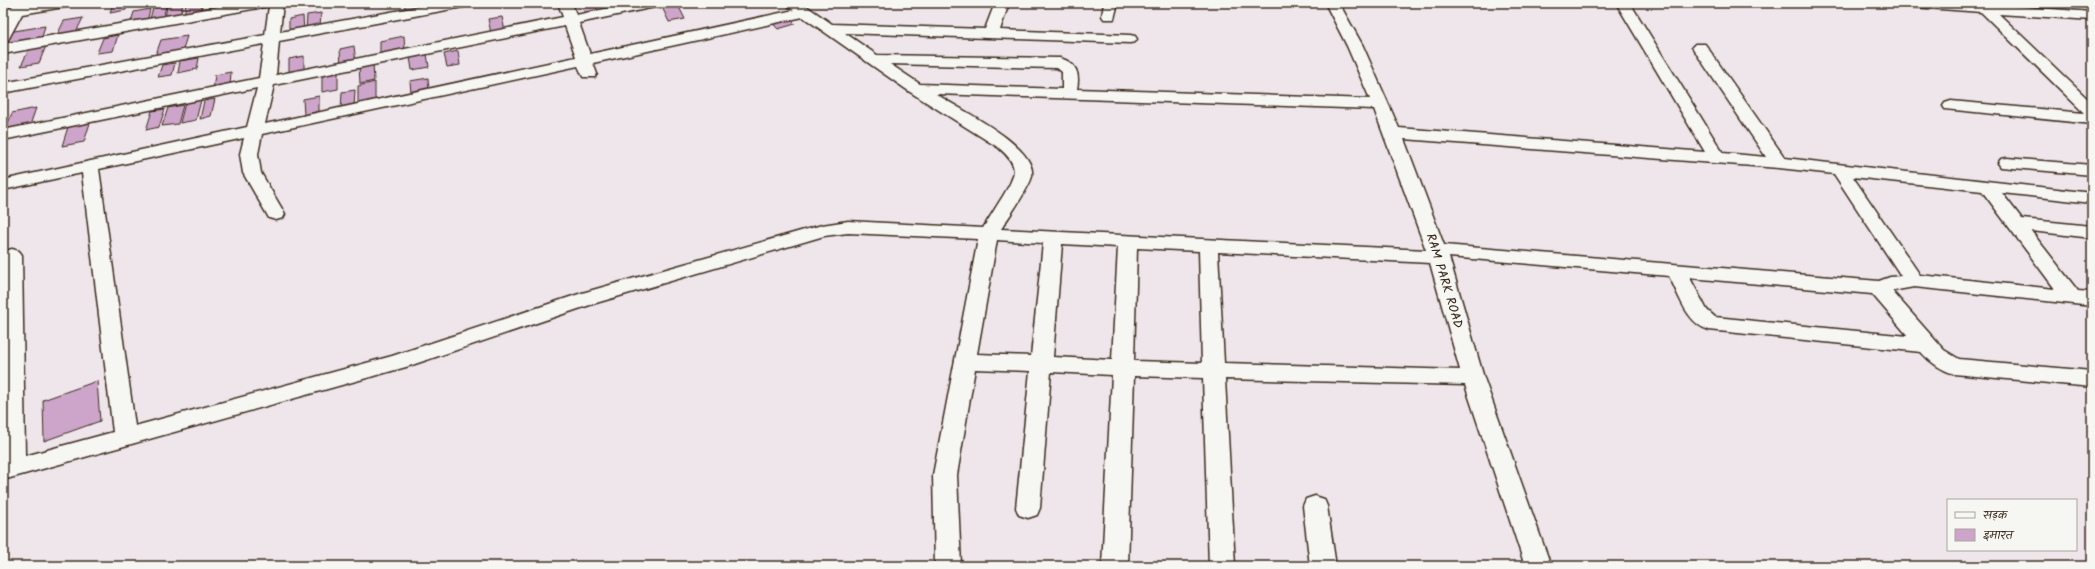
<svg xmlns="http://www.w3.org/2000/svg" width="2095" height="569" viewBox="0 0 2095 569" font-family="Kalam,'Playpen Sans Deva',sans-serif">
<rect width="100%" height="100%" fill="#eee6ea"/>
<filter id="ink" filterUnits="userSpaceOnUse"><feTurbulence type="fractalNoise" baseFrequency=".025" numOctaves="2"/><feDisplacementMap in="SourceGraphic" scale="8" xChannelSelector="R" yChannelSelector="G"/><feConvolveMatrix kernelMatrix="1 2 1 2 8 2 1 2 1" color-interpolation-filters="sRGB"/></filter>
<g filter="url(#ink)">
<!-- building -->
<path fill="#cea5ca" stroke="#3b2a1e" d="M113,3H128L126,10L110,13Z
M183,3L180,17L165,20L167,5Z
M186,3H202L201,13L184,16Z
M404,3H417L419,10L406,12Z
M581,3H595L599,13L585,15Z
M677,3L685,19L669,22L661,5Z
M166,5L163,20L149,22L153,8Z
M150,9L147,22L130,25L134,12Z
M321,13L320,28L306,31L307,15Z
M303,16L304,31L289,34V19Z
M502,17L505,31L491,33L488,19Z
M83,18L75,34L56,37L64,21Z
M789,18L795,24L778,29L772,23Z
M45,26L41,41L3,48L8,32Z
M118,35L113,51L97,53L103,38Z
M187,36L182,53L155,57L161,40Z
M404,36L405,50L380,55V41Z
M46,46L39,63L21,66L29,49Z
M354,46L356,63L341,66L340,49Z
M458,51L460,65L447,67L444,54Z
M427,54L429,67L412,70L410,57Z
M304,56V70L289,73V59Z
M199,58L197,69L178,73L180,61Z
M175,63L172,75L158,77L162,65Z
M373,63L374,81L360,84L359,65Z
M338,71V89L322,92V74Z
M231,72L230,87L213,90L215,75Z
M428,78L429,89L411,93L410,81Z
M375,82V101L358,105V86Z
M355,90L354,108L341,110L342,92Z
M319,96V111L304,115L303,99Z
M215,99L211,116L200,119L204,101Z
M201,100L196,120L180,123L185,103Z
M183,105L178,124L162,126L168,108Z
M36,108L29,128L4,133L12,113Z
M165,109L159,127L146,130L152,111Z
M90,123L84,142L62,146L68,127Z
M97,381L100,421L44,441L43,400Z"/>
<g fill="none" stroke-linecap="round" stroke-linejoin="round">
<!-- street casing -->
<g stroke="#3b2a1e" stroke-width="3">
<path id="street" d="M14,3H28L27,5L71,3L69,6L64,7L22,14L8,40L3,41V23L7,17H3V9L12,7Z
M241,3H283L280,32L440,3H470L468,6L463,7L279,41L276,75L563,17L558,3H572L576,15L634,3H662L660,6L655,7L579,23L590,54L794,10L789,7L788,3H802L832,24L985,29L995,3H1009L1000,30L1130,35L1135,36L1137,39L1135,42L1130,43L845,33L877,55L1060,58C1077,63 1080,74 1077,89L1370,99L1347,46L1325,3H1339L1363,46L1399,128L1705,152L1616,3H1630L1723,153L1766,157L1692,47L1695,44H1705L1785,158L2092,193V203L2002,193L2022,219L2092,226V238L2031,231L2078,291L2092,292V306L1914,287L1892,291L1944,350L1959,359L2092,371V387L1954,374C1941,370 1930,362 1921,352L1709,330C1687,324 1679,295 1669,276L1449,257L1484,378L1551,566H1525L1465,385L1225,379L1235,566H1209L1203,378L1134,376L1128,566H1102L1112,375L1051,372L1040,508L1037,515L1028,518L1019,515L1016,508L1030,371L975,369L957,475L961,566H935L933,475L978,239L848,233L824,236L596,303L406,367L3,480V254L5,251L12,249L19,251L22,255L25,456L113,432L82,173L3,190V180L247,127L257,88L3,140V130L259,78L264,44L3,93V83L265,35L269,6L3,54V44ZM803,17L910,92L999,148C1020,166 1016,174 1003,196C996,207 990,217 983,228L848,221L822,225L582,293L392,356L135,426L99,169L244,138L240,154L243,173L269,218L276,220L283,218L285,214L261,173L258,154L262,134L578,66L583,77H595L597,74L593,63ZM565,26L576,57L265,124L274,85ZM890,64L1057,68L1062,72V89L920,84ZM936,94L1374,109L1426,250L1001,229C1008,218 1030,187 1032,176C1037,146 959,109 936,94ZM1404,139L1779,168L1834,174L1901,276L1890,277L1879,281L1444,245ZM1853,177L1982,191L2055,289L1920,275ZM997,240L1043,243L1031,356L977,354ZM1062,244L1118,247L1112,360L1053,357ZM1137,248L1199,251L1202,363L1134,361ZM1218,252L1430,263L1460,370L1224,363ZM1690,278L1872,294L1908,336L1715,317L1707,310Z
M1104,3H1118L1114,19H1104L1102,16Z
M1906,3H1972L2092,12V20L1999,14L2092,103V124L1945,109L1943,106L1945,103L1951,101L2084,113L1981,12L1913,7L1908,6Z
M2007,158L2092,165V175L2001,167L1998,163L2001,159Z
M1315,496L1324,499L1327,506L1336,566H1310L1303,506L1306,499Z"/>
</g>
<!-- street -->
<use href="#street" fill="#f6f6f2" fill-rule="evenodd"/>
</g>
</g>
<g text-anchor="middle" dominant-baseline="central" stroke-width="3" stroke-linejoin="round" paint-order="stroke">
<!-- street labels -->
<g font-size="13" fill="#3b2a1e" stroke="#f6f6f2">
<text transform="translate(1444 281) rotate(73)">RAM PARK ROAD</text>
</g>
</g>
<!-- margin -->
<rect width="2095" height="569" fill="none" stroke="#f6f6f2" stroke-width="16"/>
<rect x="8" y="8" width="2079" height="553" fill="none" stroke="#3b2a1e" stroke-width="1.5" filter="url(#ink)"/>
<!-- legend -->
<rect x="1947" y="499" width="130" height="52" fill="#f6f6f2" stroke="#aba49d"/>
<rect x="1955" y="512" width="20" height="6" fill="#f6f6f2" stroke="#aba49d"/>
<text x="1983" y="519" font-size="12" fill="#3b2a1e">सड़क</text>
<rect x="1955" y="529" width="20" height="12" fill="#cea5ca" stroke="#aba49d"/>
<text x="1983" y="539" font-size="12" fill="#3b2a1e">इमारत</text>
</svg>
